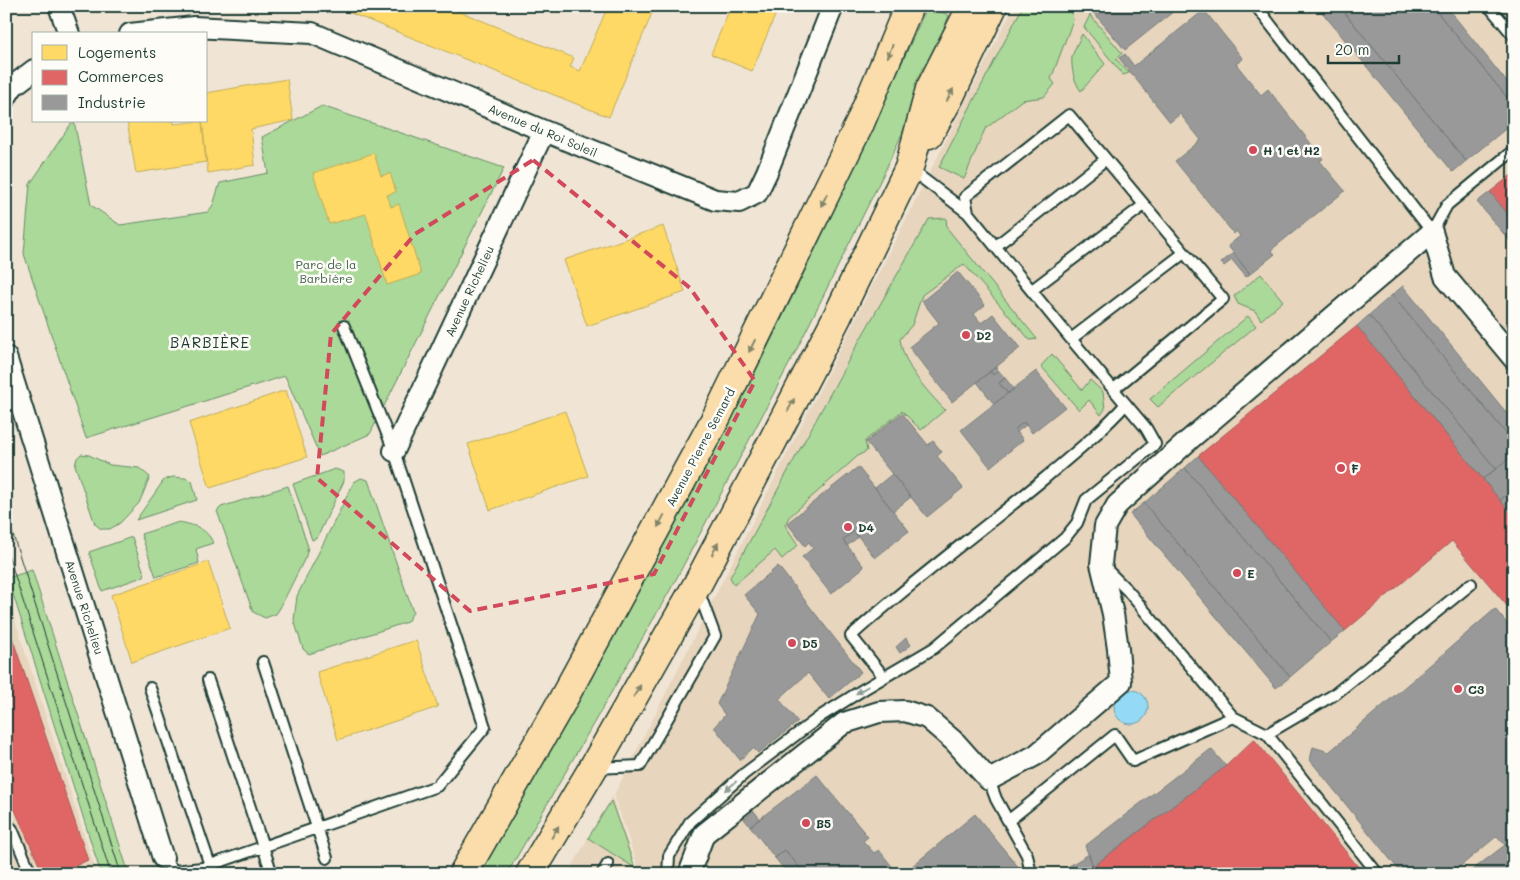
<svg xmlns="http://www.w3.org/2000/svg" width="1520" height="880" viewBox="0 0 1520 880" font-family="Mali,sans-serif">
<rect width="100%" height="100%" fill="#f0e5d5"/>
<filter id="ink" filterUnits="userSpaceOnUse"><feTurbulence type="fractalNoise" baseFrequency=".02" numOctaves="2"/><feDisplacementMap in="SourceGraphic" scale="10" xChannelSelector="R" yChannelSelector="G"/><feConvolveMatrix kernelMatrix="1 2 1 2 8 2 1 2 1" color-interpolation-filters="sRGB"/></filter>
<g filter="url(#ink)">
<!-- built -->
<path fill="#e7d5bd" d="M1014,6H1514V874H640L614,795Z
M6,594L13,614L97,874H6Z
M612,796L638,874H568L588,838Z"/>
<!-- green -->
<path fill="#abd999" stroke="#658b66" d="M1023,6H1071L1073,20L1051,79L1055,84L1044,97L1022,100L985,129L964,179L939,167Z
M927,7L949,15L922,90L884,173L796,351L673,585L507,874H475C557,734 639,594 715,450C791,305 860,156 927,7Z
M1090,15L1122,53L1116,59L1129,73L1123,75L1084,27Z
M1082,34L1105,64L1081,91C1074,82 1071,68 1072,57C1074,49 1079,41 1082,34Z
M322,106L504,168L370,434L320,456L285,376L86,438L24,254L30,184L73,121H74L91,205L120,225L208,212L213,205L220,183L268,173L262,137Z
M946,218L947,228L1037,339L1030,340L964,264L922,295L912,325L900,339C904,367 926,390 945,410L921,430L902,411L865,441L867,451L859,455L789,517L785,525L798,545L782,559L775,550L734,585L730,577L858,343L929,219Z
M1261,274L1283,301L1261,320L1255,311L1238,304L1234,296Z
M1248,316L1256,326L1158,407L1150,399Z
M1052,354L1082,390L1090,380L1103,392L1105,409L1101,415L1089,400L1079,410L1041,366Z
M81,454L89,455L110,465L139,468L150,477L139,503L120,523L110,529H101L95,524L75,465L77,458Z
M335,469L344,472V481L317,538L312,540L293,484Z
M173,477L185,478L192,481L197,500L136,520L164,480Z
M361,478L368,480L413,612L407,622L309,654L303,649L294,620L297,596L354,482Z
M288,486L308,547L306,556L280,608L276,614L265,618L253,612L217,511L221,507Z
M179,522C194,525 207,528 213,543L196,549L199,563L156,577L141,534Z
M132,537L145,576L102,591L89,552Z
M32,570L129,874H101L8,578Z
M611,801L635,868L588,838Z"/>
<!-- water -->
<path fill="#94daf6" stroke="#659ba8" d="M1114 707a17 17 0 1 1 34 0a17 17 0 1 1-34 0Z"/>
<!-- homes -->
<path fill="#ffd966" stroke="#bcaa57" d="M333,6H446L574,58L570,67L580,71L608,6H655L609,117Z
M731,6H779L752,71L711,54Z
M287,79L293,120L251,129L255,165L208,173L202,121H206V93Z
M127,121H174V124L202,121L206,162L136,173Z
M374,153L381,176L390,173L396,192L387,195L391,207L399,204L421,274L387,285L366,214L329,224L313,173Z
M663,226L685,292L587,326L564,260Z
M286,390L307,457L210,488L189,423Z
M565,411L588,476L490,510L468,444Z
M208,562L230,628L132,662L111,595Z
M416,640L438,707L338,740L317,672Z"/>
<!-- shops -->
<path fill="#e06666" stroke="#a65a57" d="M1514,173V222L1490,192Z
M1357,326L1514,517V614L1452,541L1345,631L1198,456Z
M12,637L88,860L58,874H43L15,810L7,814L6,811V639Z
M1254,739L1364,874H1083L1226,766Z"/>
<!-- industry -->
<path fill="#999" stroke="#747d7b" d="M1088,6H1171L1174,11L1125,50Z
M1317,6H1339L1466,161L1453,172Z
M1339,6H1432L1514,106V122L1466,161Z
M1432,6H1446L1514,91V106Z
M1204,10L1243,59L1236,64L1261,95L1268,89L1323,159L1320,161L1345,191L1271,250L1275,254L1250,274L1228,246L1240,236L1236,231L1234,234L1175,161L1201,140L1180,114L1170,122L1119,58L1125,54L1134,66Z
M1490,192L1514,222V246L1477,202Z
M1233,253L1250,274L1246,277L1232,260L1224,266L1221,263Z
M958,272L985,305L974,314L981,323L993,314L1020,348L952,402L909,347L939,323L922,301Z
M1403,286L1514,422V443L1392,295Z
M1392,295L1514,443V454L1496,469L1369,315Z
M1369,315L1496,469L1483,479L1357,326Z
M996,367L998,370L993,375L990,371Z
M998,370L1005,378L999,383L1008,393L994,404L977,382L990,371L993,375Z
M1036,371L1065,407L1032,433L1024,422L1015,429L1023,440L990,467L961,430Z
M1005,378L1014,389L1008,394L999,383Z
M902,413L928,445L933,441L942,452L937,456L963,488L927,517L866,442Z
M1024,422L1026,425L1017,432L1015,429Z
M1514,454V489L1500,500L1483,479Z
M1198,456L1345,631L1331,642L1185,468Z
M858,467L909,531L875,558L854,531L843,540L864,567L831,594L802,557L813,548L809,542L805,546L787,523Z
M1185,468L1331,642L1290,677L1144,503Z
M892,474L911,497L893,511L875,488Z
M1514,489V517L1500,500Z
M1144,503L1290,677L1276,688L1130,514Z
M854,531L858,537L847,546L843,540Z
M778,566L861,672L829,699L808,673L779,699L798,722L758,753L753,748L740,760L714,727L725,715L717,704L760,614L744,595Z
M1495,609L1514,632V837L1505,845L1497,836L1451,874H1402L1310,760L1313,747L1329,752Z
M906,638L911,645L900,653L896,647Z
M1211,749L1226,766L1093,866L1085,846Z
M817,775L868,837L863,841L874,853L879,850L898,874H805L785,850L775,858L750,826Z
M754,811L760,819L750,826L744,819Z
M975,814L1024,874H916L911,867Z
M1514,837V874H1467L1505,845Z
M785,850L805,874H788L775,858Z
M1089,854L1093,866L1083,874H1063L1066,868Z"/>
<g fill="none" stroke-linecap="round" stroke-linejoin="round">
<!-- service casing -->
<g stroke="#1f3d34" stroke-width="14">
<path id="service" d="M1256,6L1432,232L1447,205L1514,150
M1489,6L1514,36
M968,213L965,197L1069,115L1223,299L1114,389
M996,246L1106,159
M1032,290L1144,205
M1071,339L1184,253
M1105,568L1128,591L1233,717L1267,734L1378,874
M263,662L327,858
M884,677L851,636C913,580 981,531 1045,478C1073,454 1101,432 1126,404
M208,680L272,874
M150,688L213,874
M1267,734L1335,694L1471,584
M596,768L640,766L644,759L715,636L698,590
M989,780L996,799L1027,855L1031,874
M1008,821L1115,735L1133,761L1233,717
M6,824L12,829L31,874
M163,858L174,871L202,868L437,786L485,727L394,451L344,326
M602,874L608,864
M668,874L669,856L690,822L744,774L821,716L864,689L934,648L1065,538L1077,523L1086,500L1155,444L1146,428L1071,339L968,213L910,169"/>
</g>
<!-- minor casing -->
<g stroke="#1f3d34" stroke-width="24">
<path id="minor" d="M59,6L69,34
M130,34L194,27L312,33L544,131L715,200L739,202L757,193L767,172L833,6
M6,97L13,86L34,70
M6,357L163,858
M394,451L544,131
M689,874L704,834L844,723L879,712L905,711L927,718L955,742L989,780L1036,755L1121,682L1118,649L1113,614L1101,564L1105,526L1117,505L1189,440L1432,232L1445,276L1514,359"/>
</g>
<!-- primary casing -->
<g stroke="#1f3d34" stroke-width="31">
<path id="primary" d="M929,134L949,98L993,6
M463,874L561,703L717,416L860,123L909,6
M530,874L593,768L697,585L767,452L837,317L909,168L930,89L972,6"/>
</g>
<!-- service -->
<use href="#service" stroke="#fdfcf7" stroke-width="10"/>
<!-- minor -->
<use href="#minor" stroke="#fdfcf7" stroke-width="20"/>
<!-- primary -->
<use href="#primary" stroke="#fbddab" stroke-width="28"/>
<!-- tram -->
<path stroke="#1f3d34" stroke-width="1" d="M6,513L121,874
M6,548L111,874"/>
</g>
<!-- one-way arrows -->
<defs><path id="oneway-solid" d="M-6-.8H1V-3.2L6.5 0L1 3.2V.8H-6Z" transform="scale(1.25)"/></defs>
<g fill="#82856a">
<use href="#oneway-solid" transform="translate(890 51) rotate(112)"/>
<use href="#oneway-solid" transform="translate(950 95) rotate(-62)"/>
<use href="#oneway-solid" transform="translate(824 200) rotate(116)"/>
<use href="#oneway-solid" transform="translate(752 346) rotate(116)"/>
<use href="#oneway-solid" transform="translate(791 405) rotate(-63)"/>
<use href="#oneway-solid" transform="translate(661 521) rotate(118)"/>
<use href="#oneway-solid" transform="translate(715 549) rotate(-62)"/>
<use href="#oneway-solid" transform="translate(637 691) rotate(-60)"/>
<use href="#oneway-solid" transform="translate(555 832) rotate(-59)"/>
</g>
<g fill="#8e9c96">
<use href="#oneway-solid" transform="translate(862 690) rotate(148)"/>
<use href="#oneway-solid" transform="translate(731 786) rotate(139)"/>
</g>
</g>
<!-- marked area -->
<path fill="none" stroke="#d1495b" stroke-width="4" stroke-dasharray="10 6" stroke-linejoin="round" d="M533,160L690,288L755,381L654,574L470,611L317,478L331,334L415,234Z"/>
<!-- markers -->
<g fill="#d1495b" stroke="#fdfcf7" stroke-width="2">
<circle cx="1253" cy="150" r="5"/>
<circle cx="966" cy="335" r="5"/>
<circle cx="1341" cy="468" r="5"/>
<circle cx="848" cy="527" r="5"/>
<circle cx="1237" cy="573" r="5"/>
<circle cx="792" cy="643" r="5"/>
<circle cx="1458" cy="689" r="5"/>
<circle cx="806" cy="823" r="5"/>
</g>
<g text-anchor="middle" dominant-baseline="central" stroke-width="5" stroke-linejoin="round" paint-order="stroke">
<!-- street labels -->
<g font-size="12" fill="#1f3d34" stroke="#fdfcf7">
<text transform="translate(543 130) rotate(23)">Avenue du Roi Soleil</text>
<text transform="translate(469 291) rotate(-65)">Avenue Richelieu</text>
<text transform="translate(700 447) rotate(-62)">Avenue Pierre Semard</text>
<text transform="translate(85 607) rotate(72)">Avenue Richelieu</text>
</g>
<!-- poi labels -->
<g font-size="12" font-weight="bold" fill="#1f3d34" stroke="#fdfcf7" text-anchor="start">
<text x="1263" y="150">H 1 et H2</text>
<text x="976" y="335">D2</text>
<text x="1351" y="468">F</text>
<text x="858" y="527">D4</text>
<text x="1247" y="573">E</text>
<text x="802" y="643">D5</text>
<text x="1468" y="689">C3</text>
<text x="816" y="823">B5</text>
</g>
<!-- park labels -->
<g font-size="12" fill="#3b5c48" stroke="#fdfcf7">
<text x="326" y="264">Parc de la<tspan x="326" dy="14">Barbière</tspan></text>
</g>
<!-- quarter labels -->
<g font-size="15" letter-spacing="1" fill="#1f3d34" stroke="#fdfcf7">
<text x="210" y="342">BARBIÈRE</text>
</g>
</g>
<!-- margin -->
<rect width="1520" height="880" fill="none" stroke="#fdfcf7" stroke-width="25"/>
<rect x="12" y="12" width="1495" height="855" fill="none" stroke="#1f3d34" stroke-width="2" filter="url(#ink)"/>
<!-- legend -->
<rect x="32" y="32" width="175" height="90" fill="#fdfcf7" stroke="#a4b0a9"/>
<rect x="42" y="45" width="25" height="15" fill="#ffd966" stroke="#a4b0a9"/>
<text x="78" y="58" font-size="15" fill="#1f3d34">Logements</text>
<rect x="42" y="70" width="25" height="15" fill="#e06666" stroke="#a4b0a9"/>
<text x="78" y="82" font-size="15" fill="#1f3d34">Commerces</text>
<rect x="42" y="95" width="25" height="15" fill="#999999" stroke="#a4b0a9"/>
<text x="78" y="108" font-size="15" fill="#1f3d34">Industrie</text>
<!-- scale -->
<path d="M1328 55v8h71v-8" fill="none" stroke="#1f3d34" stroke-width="2.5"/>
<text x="1335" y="55" font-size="15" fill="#1f3d34" stroke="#fdfcf7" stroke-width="4" paint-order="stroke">20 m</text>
</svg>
